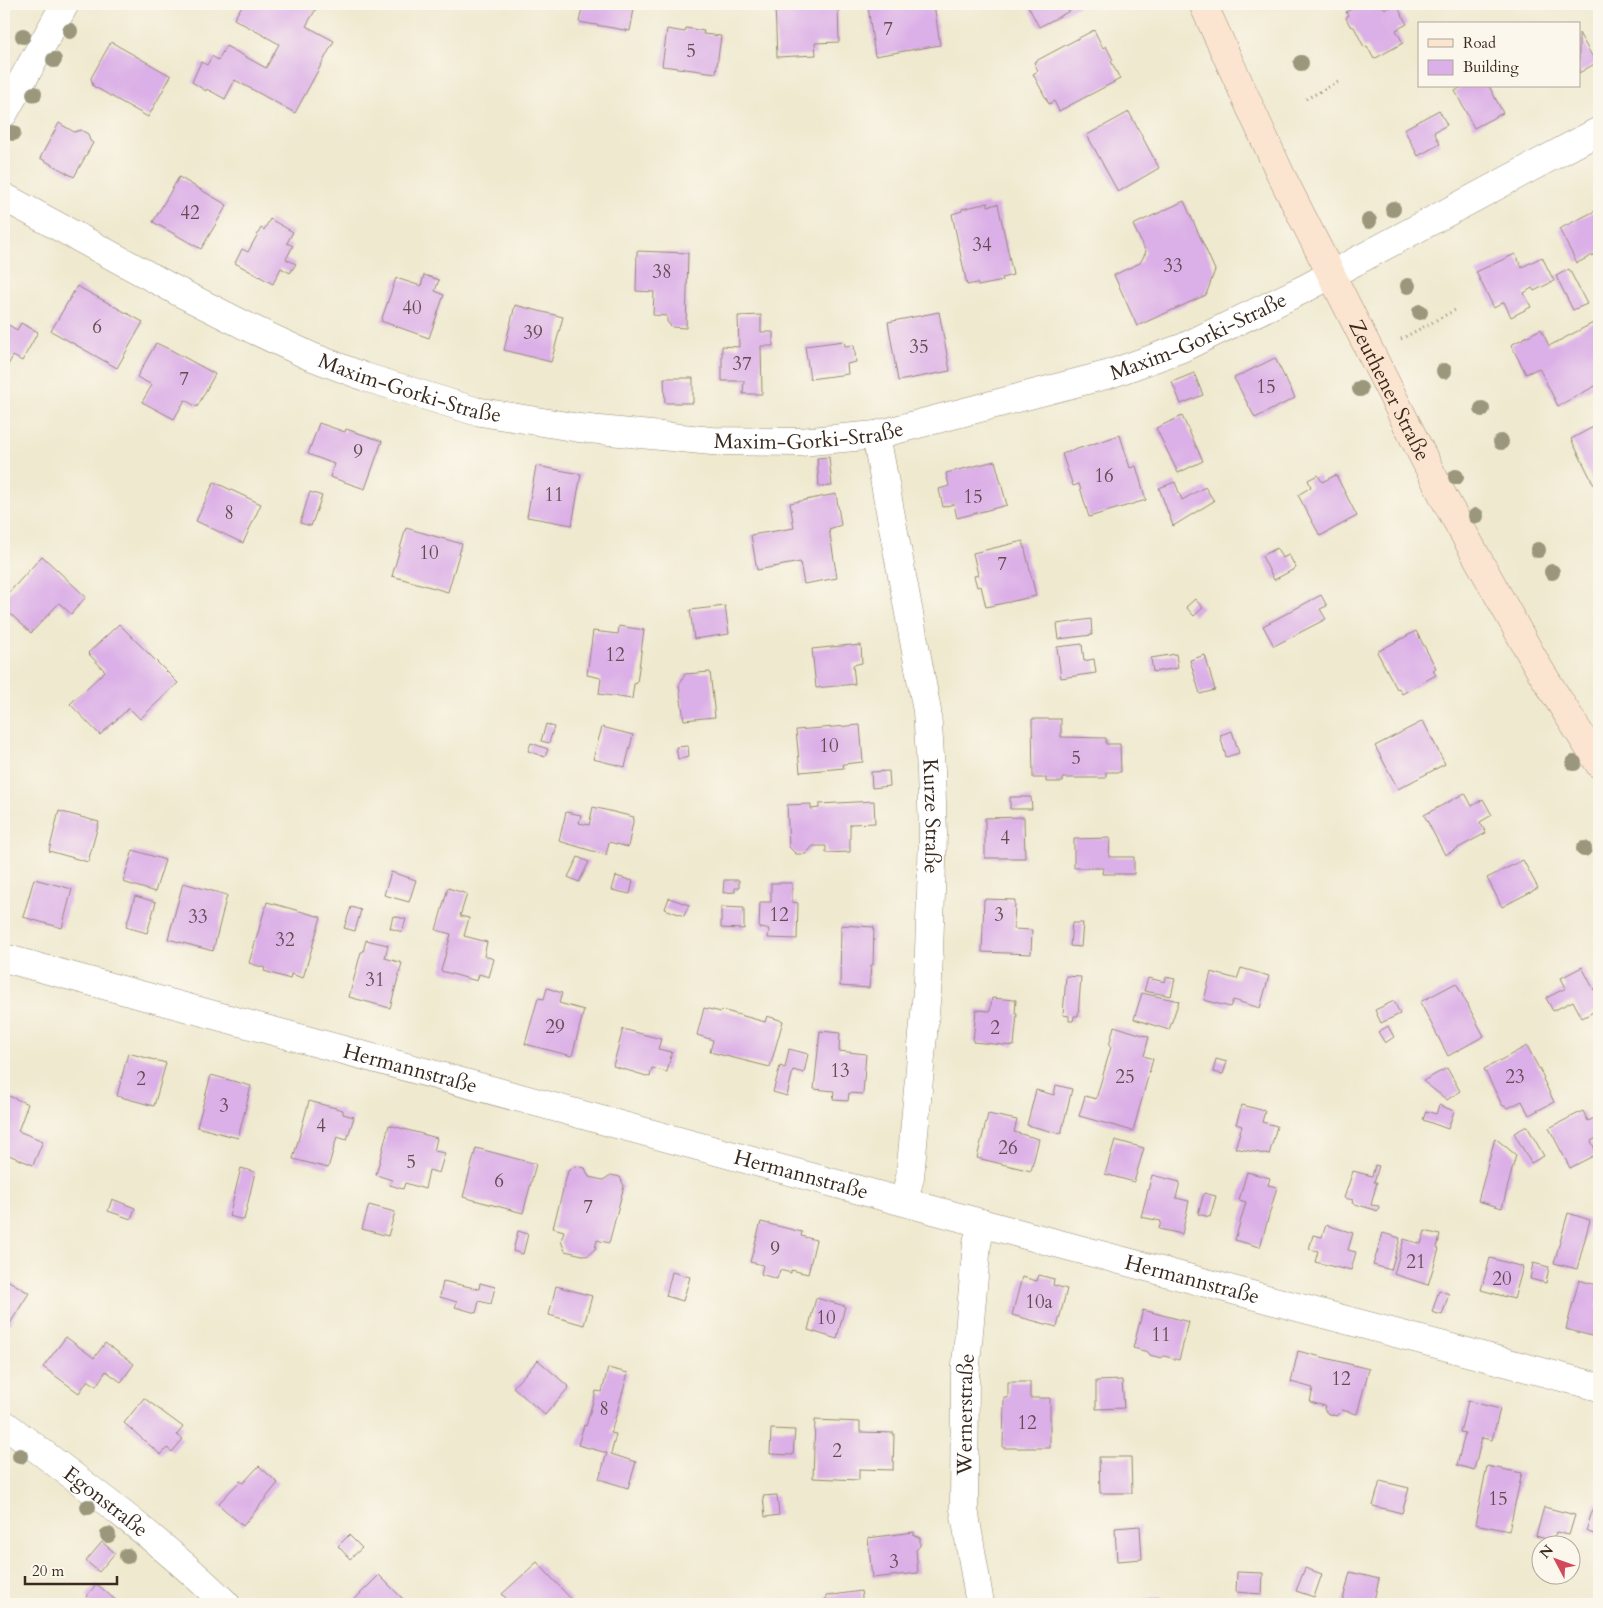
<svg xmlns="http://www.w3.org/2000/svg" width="1603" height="1608" viewBox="0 0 1603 1608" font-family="Cardo,serif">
<rect width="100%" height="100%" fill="#fbf7ec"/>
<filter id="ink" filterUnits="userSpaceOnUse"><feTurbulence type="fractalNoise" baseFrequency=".02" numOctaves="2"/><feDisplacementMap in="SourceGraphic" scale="10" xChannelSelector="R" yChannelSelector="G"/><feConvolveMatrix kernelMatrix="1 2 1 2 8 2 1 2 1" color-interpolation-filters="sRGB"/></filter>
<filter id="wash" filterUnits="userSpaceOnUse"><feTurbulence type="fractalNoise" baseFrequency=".0096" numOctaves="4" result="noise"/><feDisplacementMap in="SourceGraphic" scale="20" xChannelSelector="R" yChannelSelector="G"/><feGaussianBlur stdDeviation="1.12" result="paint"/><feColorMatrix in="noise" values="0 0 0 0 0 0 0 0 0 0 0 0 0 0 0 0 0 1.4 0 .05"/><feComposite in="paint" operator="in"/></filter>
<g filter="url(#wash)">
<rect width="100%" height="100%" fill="#efe9cf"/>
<g id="blocks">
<!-- building -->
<path fill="#dbafe7" d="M243,4L269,5V4H319L306,26L334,41L295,113L235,80L225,99L207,89L206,91L192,82L201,62L207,65L212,56L218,60L226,46L266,68L279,44L234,19Z
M534,4H549L548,8Z
M583,4H635L630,31L579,22Z
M775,4H838L839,42L815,43L816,55L777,57Z
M893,4H934L940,45L875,56L868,7Z
M1027,4H1083L1039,27Z
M1361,4H1382L1385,9L1396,4L1407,24L1396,30L1403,43L1374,59L1367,46L1364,47L1354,27L1350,26L1346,18L1348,15L1346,12Z
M686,28L704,31L703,34L721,36L716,73L662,66L667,29L685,32Z
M1094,30L1103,48L1106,46L1113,60L1111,61L1120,79L1059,111L1054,101L1049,104L1033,74L1038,71L1034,62Z
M1579,33L1596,63L1579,73Z
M111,42L171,76L148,117L93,86L91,78Z
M1463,86H1489L1503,113L1474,128L1455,91Z
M1439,110L1447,125L1434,132L1440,144L1418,156L1404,129Z
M1129,112L1159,168L1118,192L1087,135Z
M59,123L74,132L81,130L88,134L90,141L93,143L74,177L40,158Z
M179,177L227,205L201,249L153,222Z
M1184,201L1215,270L1206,295L1137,326L1114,275L1140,263L1146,252L1133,225Z
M988,203V206L998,204L1013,275L1002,278L1003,281L978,286L977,283L967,285L952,214L962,211V209Z
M1599,209V252L1577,263L1559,229Z
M270,219L293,232L287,243L293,246L286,259L296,264L290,273L281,268L273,284L235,263L242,249L248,252L261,228L264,230Z
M637,251L688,253L686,328L672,327L667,322V316L653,315L654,292L636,291Z
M1515,254L1522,267L1542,257L1554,281L1534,291L1532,288L1524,293L1531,307L1511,317L1504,302L1494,308L1476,272Z
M1569,269L1587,304L1573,310L1556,276Z
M424,275L439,280L435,291L444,295L429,338L381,321L396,278L421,286Z
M77,286L143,322L117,368L51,331Z
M515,305L563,317L551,362L504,350Z
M939,312L950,371L898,381L888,322Z
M761,315V332H773V346H761L762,394H743L744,381H722V346L739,347L738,316Z
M1599,320V384L1558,406L1539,368L1526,374L1511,345L1541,329L1549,346Z
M4,322L17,330L21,323L38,332L22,361L13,356L4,372Z
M844,341L845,346L854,345L856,362L847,364L848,374L810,379L805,346Z
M156,343L171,350L215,374L197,407L185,400L174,419L142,402L152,385L137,377Z
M1275,358L1295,398L1255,418L1234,378Z
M1194,373L1203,395L1181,404L1172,382Z
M664,378H693V403H665Z
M1182,416L1203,461L1178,473L1156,428Z
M319,423L345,432L346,429L382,441L365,489L330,477L334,464L308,454Z
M1599,424V487L1596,489L1571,439Z
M1120,435L1130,468L1136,466L1146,500L1089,517L1079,484L1073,486L1062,454Z
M829,457L832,486L819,487L817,458Z
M995,461L1007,505L957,518L954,504L943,507L939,489L949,486L946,473Z
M536,466L581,474L572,525L527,517Z
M1318,475L1322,482L1336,475L1357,516L1320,536L1298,495L1311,487L1308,480Z
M214,482L261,504L243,543L196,521Z
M1175,482L1182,500L1205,487L1214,501L1173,526L1159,488Z
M310,492L322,496L311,526L300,523Z
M836,494L841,525L829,529L837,578L804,584L800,562L757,570L751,535L794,528L790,503Z
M406,528L462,544L448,592L392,576Z
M1023,541L1036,596L986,607L981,586L977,587L974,576L978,575L973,553Z
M1277,548L1282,558L1289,555L1296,568L1274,580L1262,556Z
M42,556L86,597L71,614L59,603L31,633L4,608V598Z
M1321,595L1327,606L1320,609L1326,619L1274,646L1263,626Z
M1195,599L1203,608L1194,616L1186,607Z
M725,606L729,634L694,639L690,610Z
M1091,619L1092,635L1059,639L1057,624Z
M119,624L178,683L140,719L129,708L100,735L70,704L105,671L88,653Z
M619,626L644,630L637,683L634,684L632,699L599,694L601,678L587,675L593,631L618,634Z
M1416,631L1436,668L1433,670L1436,675L1402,694L1399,688L1397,689L1377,652Z
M1082,644L1084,661L1094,659L1096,673L1061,678L1057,647Z
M851,645V646L861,645L862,663L853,665L855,684L816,688L812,649Z
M1176,654L1178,668L1153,672L1151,658Z
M1205,655L1215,690L1200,694L1190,660Z
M710,672L715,717L684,720L679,686L685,674Z
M1032,719H1061V737L1106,738V744H1120L1121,772H1106V778H1063V782H1046V778H1033Z
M1423,721L1445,764L1398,789L1375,746Z
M546,724L554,727L549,743L541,741Z
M860,725L863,762L843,764L844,768L800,772L796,730Z
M602,727L633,735L625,767L593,759Z
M1232,731L1239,753L1226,757L1220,735Z
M531,743L548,749L545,757L528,751Z
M688,746L689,757L678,759L676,747Z
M889,771L890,786L872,788L871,772Z
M1465,793L1472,806L1483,799L1492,815L1480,822L1486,833L1445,855L1424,815Z
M1010,797H1031L1032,809H1010Z
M874,801L875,823L850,824V852L826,853V846H813L806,854H796L789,847L787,805L811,804V809L819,808V804Z
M593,807L634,817L628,847L609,842L606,855L559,841L566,812L581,815L579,823L589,825Z
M59,811L99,822L88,862L49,851Z
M1024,817L1025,858H985V818Z
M1110,838L1109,857H1134V874H1102L1103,868H1074V839Z
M133,850L165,860L155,892L123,882Z
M578,857L589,862L579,882L568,877Z
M1523,860L1538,888L1502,907L1487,878Z
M391,872L416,880L409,902L384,895Z
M616,876L633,881L630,894L612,890Z
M34,879L72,889L62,928L23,917Z
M724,880H739V888H735V892L723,893Z
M183,883L227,895L213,951L168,939Z
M771,883H792V902L798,903L797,939L768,938L769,929L759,928L760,902H771Z
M448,888L467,894L460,916L469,918L464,936L487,942L484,956L494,959L489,977L479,974L477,981L441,971L451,934L436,930Z
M135,896L156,902L147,933L126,927Z
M669,898L689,905L684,916L665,909Z
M984,899L1015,900L1014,929L1032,930L1031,954L982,952Z
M267,902L321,917L303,978L291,974L290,979L264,971L265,968L249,963Z
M351,907L361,910L355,931L344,928Z
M721,907L744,908V929L721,928Z
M393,916L406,919L402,932L390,928Z
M1072,923H1083L1081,947L1070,946Z
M841,925L874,927L873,965H871L869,988L840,986Z
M366,940L388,945L385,958L402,963L390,1008L349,997L361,952H363Z
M1582,967L1594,990L1599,987V1009L1582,1018L1573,1001L1553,1011L1546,998L1566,988L1561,978Z
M1241,968L1269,976L1260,1008L1233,1000L1230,1007L1204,1000L1211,972L1237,979Z
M1066,976L1081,977L1078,1016H1074L1073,1021H1069V1016L1063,1015Z
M1166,977L1175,979L1171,996L1144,991L1148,978L1165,982Z
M1456,983L1484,1036L1448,1056L1420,1002Z
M547,988L562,993L559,1003L584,1010L572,1056L525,1044L538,998L544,999Z
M1142,993L1179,1001L1169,1030L1134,1019Z
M992,998L1016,1000L1015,1014H1017L1014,1046L973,1042L976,1010L990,1011Z
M1394,1001L1400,1014L1381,1023L1375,1010Z
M704,1008L721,1012L722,1010L765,1022L767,1016L783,1021L770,1067L710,1052L713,1040L697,1035Z
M1114,1026L1149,1037L1144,1056L1153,1059L1133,1131L1079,1116L1085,1096L1096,1099L1111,1047L1109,1046Z
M1388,1026L1394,1037L1385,1043L1378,1032Z
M623,1029L661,1039L658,1049L672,1052L667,1072L652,1068L650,1077L613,1066Z
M820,1031L840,1033L839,1051L866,1054L863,1094L849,1093L848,1101L833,1100L834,1091L814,1089Z
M1527,1046L1544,1078L1543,1079L1554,1102L1529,1115L1522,1101L1508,1108L1502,1105L1484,1069Z
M789,1049L808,1054L804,1073L793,1070L787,1096L773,1092L780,1066L785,1068Z
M128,1053L166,1063L154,1106L117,1096Z
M1216,1059L1227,1062L1223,1074L1213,1072Z
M1447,1068L1460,1091L1447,1100L1423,1081Z
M211,1075L251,1086L238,1138L197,1127Z
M1056,1085L1072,1089L1061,1134L1027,1125L1036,1090L1054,1095Z
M4,1094L28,1104L18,1131L43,1141L33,1165L4,1153Z
M309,1101L343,1110V1114L354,1117L347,1140L337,1137L328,1168L293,1159Z
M1242,1105L1265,1111L1262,1122L1277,1126L1269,1155L1235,1148L1242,1126L1236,1124Z
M1439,1105L1454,1111L1448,1129L1423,1120L1426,1111L1436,1114Z
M1583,1111L1588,1121L1599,1116V1137L1591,1141L1597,1154L1570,1168L1549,1128Z
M988,1114L1017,1120L1014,1132L1039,1139L1031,1171L977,1158Z
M389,1125L437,1138L434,1151L445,1153L439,1173L429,1170L425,1189L405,1183L403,1189L390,1185L392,1180L376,1175Z
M1527,1126L1544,1156L1531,1163L1514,1133Z
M1495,1138L1516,1155L1502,1208L1478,1201Z
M1115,1140L1144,1148L1134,1182L1105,1174Z
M476,1148L536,1164L523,1213L463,1197Z
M1375,1165L1379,1166L1374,1182H1377L1371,1205L1379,1206L1378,1211L1352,1203L1353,1200L1344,1198L1353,1171L1372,1176Z
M576,1166L585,1168L589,1177L603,1180L611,1175L620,1177L624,1186L609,1243L597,1240L595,1249L587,1256L565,1251L561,1241L564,1231L553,1228L568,1171Z
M241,1168L255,1172L244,1220L229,1216Z
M1247,1172L1270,1178L1268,1185L1277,1187L1260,1247L1235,1240L1246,1202L1239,1200Z
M1152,1175L1180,1182L1176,1198L1189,1201L1182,1234L1159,1229L1161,1221L1141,1217Z
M1204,1193L1216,1196L1210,1217L1198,1214Z
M112,1199L135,1208L131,1219L108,1211Z
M369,1205L395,1212L388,1236L362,1229Z
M1568,1213L1590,1220L1577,1269L1554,1263Z
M761,1222L802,1232L801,1236L816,1240L808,1274L791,1270V1273L780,1270L777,1279L761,1274L763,1265L750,1262Z
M1326,1225L1353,1233L1348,1250L1356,1252L1351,1270L1343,1268V1269L1315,1262L1318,1251L1309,1249L1313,1235L1322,1237Z
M518,1231L528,1234L523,1254L513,1251Z
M1425,1231L1440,1235L1437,1248L1439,1249L1428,1285L1394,1274L1404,1239L1421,1244Z
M1383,1233L1400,1238L1391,1270L1373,1265Z
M1490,1258L1523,1267L1514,1299L1481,1290Z
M1533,1263L1549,1267L1546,1283L1530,1279Z
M672,1272L690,1277L683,1301L666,1296Z
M1039,1275L1054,1279L1053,1285L1067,1289L1057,1327L1012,1315L1022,1277L1037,1281Z
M4,1278L29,1293L9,1325L4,1322Z
M1579,1280L1599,1286V1299L1597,1308L1599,1309V1338L1566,1329Z
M443,1281L479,1289L480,1283L495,1287L491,1304L479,1301L476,1313L455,1307L457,1302L440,1297Z
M556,1286L592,1296L584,1325L549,1315Z
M1439,1290L1449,1294L1442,1315L1432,1312Z
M816,1298L845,1306L837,1339L808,1330Z
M1143,1310L1189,1322L1179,1360L1164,1356L1161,1358L1150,1355L1148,1352L1133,1348Z
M66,1337L94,1358L105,1343L134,1364L121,1382L106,1371L96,1386L88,1380L79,1393L43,1367Z
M1298,1351L1369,1369L1357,1414L1342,1410L1336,1416L1327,1413L1324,1409L1325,1406L1310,1402L1313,1388L1291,1382Z
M538,1360L569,1387L545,1415L513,1387Z
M608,1368L628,1373L611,1433L616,1434L611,1454L636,1462L628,1488L599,1479L607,1453L578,1445L584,1425L586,1426L596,1391L602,1392Z
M1122,1380L1124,1408L1096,1409V1381Z
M1008,1382H1030V1398H1050V1448H1003L1004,1398H1008Z
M144,1398L183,1427L177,1435L183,1439L172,1452L167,1448L161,1455L124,1423Z
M1468,1401L1500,1409L1492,1440L1482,1438L1474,1470L1457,1465L1465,1433L1460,1432Z
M815,1420L860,1422V1432L894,1433L893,1470L859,1469V1480L813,1478Z
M771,1429L795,1430L793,1455L770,1454Z
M1099,1457H1131L1132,1493H1100Z
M259,1466L278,1483L243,1526L218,1504L240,1481L243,1483Z
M1487,1466L1522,1473L1509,1531L1475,1524Z
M1380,1481L1409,1488L1402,1513L1373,1506Z
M777,1495L779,1515L765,1517L763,1496Z
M1595,1502L1599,1503V1536L1586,1531Z
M1544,1507L1575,1515L1569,1535L1556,1532L1553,1541L1536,1536Z
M1140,1526L1142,1559L1117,1561L1115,1528Z
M914,1532V1535L920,1538V1546L916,1550L918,1573L872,1578L868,1538Z
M349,1535L362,1548L350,1559L338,1546Z
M102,1542L115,1553L99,1572L86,1561Z
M537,1562L572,1600L568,1604H511L502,1594Z
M1305,1568L1322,1574L1314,1597L1296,1591Z
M1237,1572L1263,1573L1262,1594L1236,1592Z
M1350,1572L1379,1579L1373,1604H1342Z
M379,1575L408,1604H356L353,1601Z
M97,1584L120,1604H85L89,1599L86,1596Z
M861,1591L863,1604H826V1596Z
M1161,1597L1163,1604H1131V1603Z"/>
</g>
</g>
<g filter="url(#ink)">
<use href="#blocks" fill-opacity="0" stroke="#958a76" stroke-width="1"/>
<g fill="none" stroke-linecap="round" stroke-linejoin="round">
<!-- street casing -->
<g stroke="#958a76" stroke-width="29">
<g id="street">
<path d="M4,113L65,4"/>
<path id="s1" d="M4,197L177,291L252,329L310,356L365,377L475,411L579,428L712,441L800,442L876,435L1110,374L1182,348L1306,288L1599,131"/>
<path id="s2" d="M876,435L927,711L931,771L933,835L928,980L910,1177L904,1201"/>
<path id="s3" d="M4,958L1018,1233L1599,1387"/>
<path id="s4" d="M4,1424C80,1481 158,1538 226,1604"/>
<path id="s5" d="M980,1604L964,1509L965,1376L977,1243L982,1223"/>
</g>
</g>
<!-- secondary casing -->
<g stroke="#958a76" stroke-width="29">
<g id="secondary">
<path id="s6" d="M1203,4L1280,173L1444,498L1538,667L1599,764"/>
</g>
</g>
<!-- path -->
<path stroke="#958a76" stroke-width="3" stroke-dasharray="1 4" stroke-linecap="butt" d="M1306,99L1338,82
M1401,339L1457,309"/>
<!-- street -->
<use href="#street" stroke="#fff" stroke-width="28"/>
<!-- secondary -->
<use href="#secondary" stroke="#fce5d0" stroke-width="28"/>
</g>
<!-- trees -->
<g fill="#9a977b">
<circle cx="70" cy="31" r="8"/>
<circle cx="23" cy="36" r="8"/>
<circle cx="54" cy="60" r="8"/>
<circle cx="1301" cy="63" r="8"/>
<circle cx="34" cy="94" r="8"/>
<circle cx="13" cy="133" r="8"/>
<circle cx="1393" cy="209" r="8"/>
<circle cx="1369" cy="221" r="8"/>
<circle cx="1408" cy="286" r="8"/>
<circle cx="1420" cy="312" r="8"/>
<circle cx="1444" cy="371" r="8"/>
<circle cx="1360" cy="389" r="8"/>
<circle cx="1482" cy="409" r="8"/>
<circle cx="1501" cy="442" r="8"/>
<circle cx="1456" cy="477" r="8"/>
<circle cx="1476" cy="516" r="8"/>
<circle cx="1538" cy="550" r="8"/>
<circle cx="1552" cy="572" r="8"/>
<circle cx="1574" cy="763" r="8"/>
<circle cx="1584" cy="849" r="8"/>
<circle cx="20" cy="1456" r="8"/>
<circle cx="88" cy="1507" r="8"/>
<circle cx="108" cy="1535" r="8"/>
<circle cx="127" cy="1556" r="8"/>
</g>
</g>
<g text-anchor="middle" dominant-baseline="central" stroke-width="4" stroke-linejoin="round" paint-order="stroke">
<!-- number labels -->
<g font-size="19" fill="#634b50">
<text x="888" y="29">7</text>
<text x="691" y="51">5</text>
<text x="190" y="213">42</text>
<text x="982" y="245">34</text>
<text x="1173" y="266">33</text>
<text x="662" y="272">38</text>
<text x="412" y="308">40</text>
<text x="97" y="327">6</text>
<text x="533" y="333">39</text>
<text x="919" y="347">35</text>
<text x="742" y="364">37</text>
<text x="184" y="379">7</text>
<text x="1266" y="387">15</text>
<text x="358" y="452">9</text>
<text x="1104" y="476">16</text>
<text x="554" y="495">11</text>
<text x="973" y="497">15</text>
<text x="229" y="513">8</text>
<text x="429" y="553">10</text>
<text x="1002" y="564">7</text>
<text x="615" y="655">12</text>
<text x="829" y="746">10</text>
<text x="1076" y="758">5</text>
<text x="1005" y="838">4</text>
<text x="779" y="915">12</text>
<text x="999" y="915">3</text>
<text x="198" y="917">33</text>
<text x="285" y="940">32</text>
<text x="375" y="980">31</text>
<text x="555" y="1027">29</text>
<text x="995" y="1028">2</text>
<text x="840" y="1071">13</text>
<text x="1125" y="1077">25</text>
<text x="1515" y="1077">23</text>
<text x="141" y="1079">2</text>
<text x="224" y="1106">3</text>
<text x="321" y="1126">4</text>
<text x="1008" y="1148">26</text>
<text x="411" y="1162">5</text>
<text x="499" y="1181">6</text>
<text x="588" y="1207">7</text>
<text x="775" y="1249">9</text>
<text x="1416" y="1262">21</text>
<text x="1502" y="1279">20</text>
<text x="1039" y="1302">10a</text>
<text x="826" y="1318">10</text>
<text x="1161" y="1335">11</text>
<text x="1341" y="1379">12</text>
<text x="604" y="1409">8</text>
<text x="1027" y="1423">12</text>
<text x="837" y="1451">2</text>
<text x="1498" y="1499">15</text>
<text x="894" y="1562">3</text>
</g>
<!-- street labels -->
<g font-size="21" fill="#3b2a1e" stroke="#fbf7ec">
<text stroke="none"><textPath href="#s1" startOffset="1260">Maxim-Gorki-Straße</textPath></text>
<text stroke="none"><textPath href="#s1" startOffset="450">Maxim-Gorki-Straße</textPath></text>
<text stroke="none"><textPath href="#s6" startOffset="429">Zeuthener Straße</textPath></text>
<text stroke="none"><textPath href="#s1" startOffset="855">Maxim-Gorki-Straße</textPath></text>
<text stroke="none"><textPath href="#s2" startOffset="386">Kurze Straße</textPath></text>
<text stroke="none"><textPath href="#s3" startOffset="421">Hermannstraße</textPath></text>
<text stroke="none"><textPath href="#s3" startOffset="826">Hermannstraße</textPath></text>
<text stroke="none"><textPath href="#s3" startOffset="1231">Hermannstraße</textPath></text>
<text stroke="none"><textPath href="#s5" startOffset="191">Wernerstraße</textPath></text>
<text stroke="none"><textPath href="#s4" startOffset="128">Egonstraße</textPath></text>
</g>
</g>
<!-- margin -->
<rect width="1603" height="1608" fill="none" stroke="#fbf7ec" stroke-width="20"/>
<!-- legend -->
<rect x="1418" y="22" width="162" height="65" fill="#fbf7ec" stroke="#aea59a"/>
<rect x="1428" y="39" width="25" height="8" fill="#fce5d0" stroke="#aea59a"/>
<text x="1463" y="48" font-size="15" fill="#3b2a1e">Road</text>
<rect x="1428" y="60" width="25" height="15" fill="#dbafe7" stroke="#aea59a"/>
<text x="1463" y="72" font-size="15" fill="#3b2a1e">Building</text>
<!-- north arrow -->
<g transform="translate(1556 1560) rotate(311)"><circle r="24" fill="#fbf7ec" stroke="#aea59a"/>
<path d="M0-4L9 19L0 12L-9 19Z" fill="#d1495b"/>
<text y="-8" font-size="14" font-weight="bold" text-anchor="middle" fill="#3b2a1e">N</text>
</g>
<!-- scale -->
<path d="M25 1576v8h92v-8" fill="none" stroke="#3b2a1e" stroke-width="2.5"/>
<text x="32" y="1576" font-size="15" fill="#3b2a1e" stroke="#fbf7ec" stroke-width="4" paint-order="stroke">20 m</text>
</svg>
